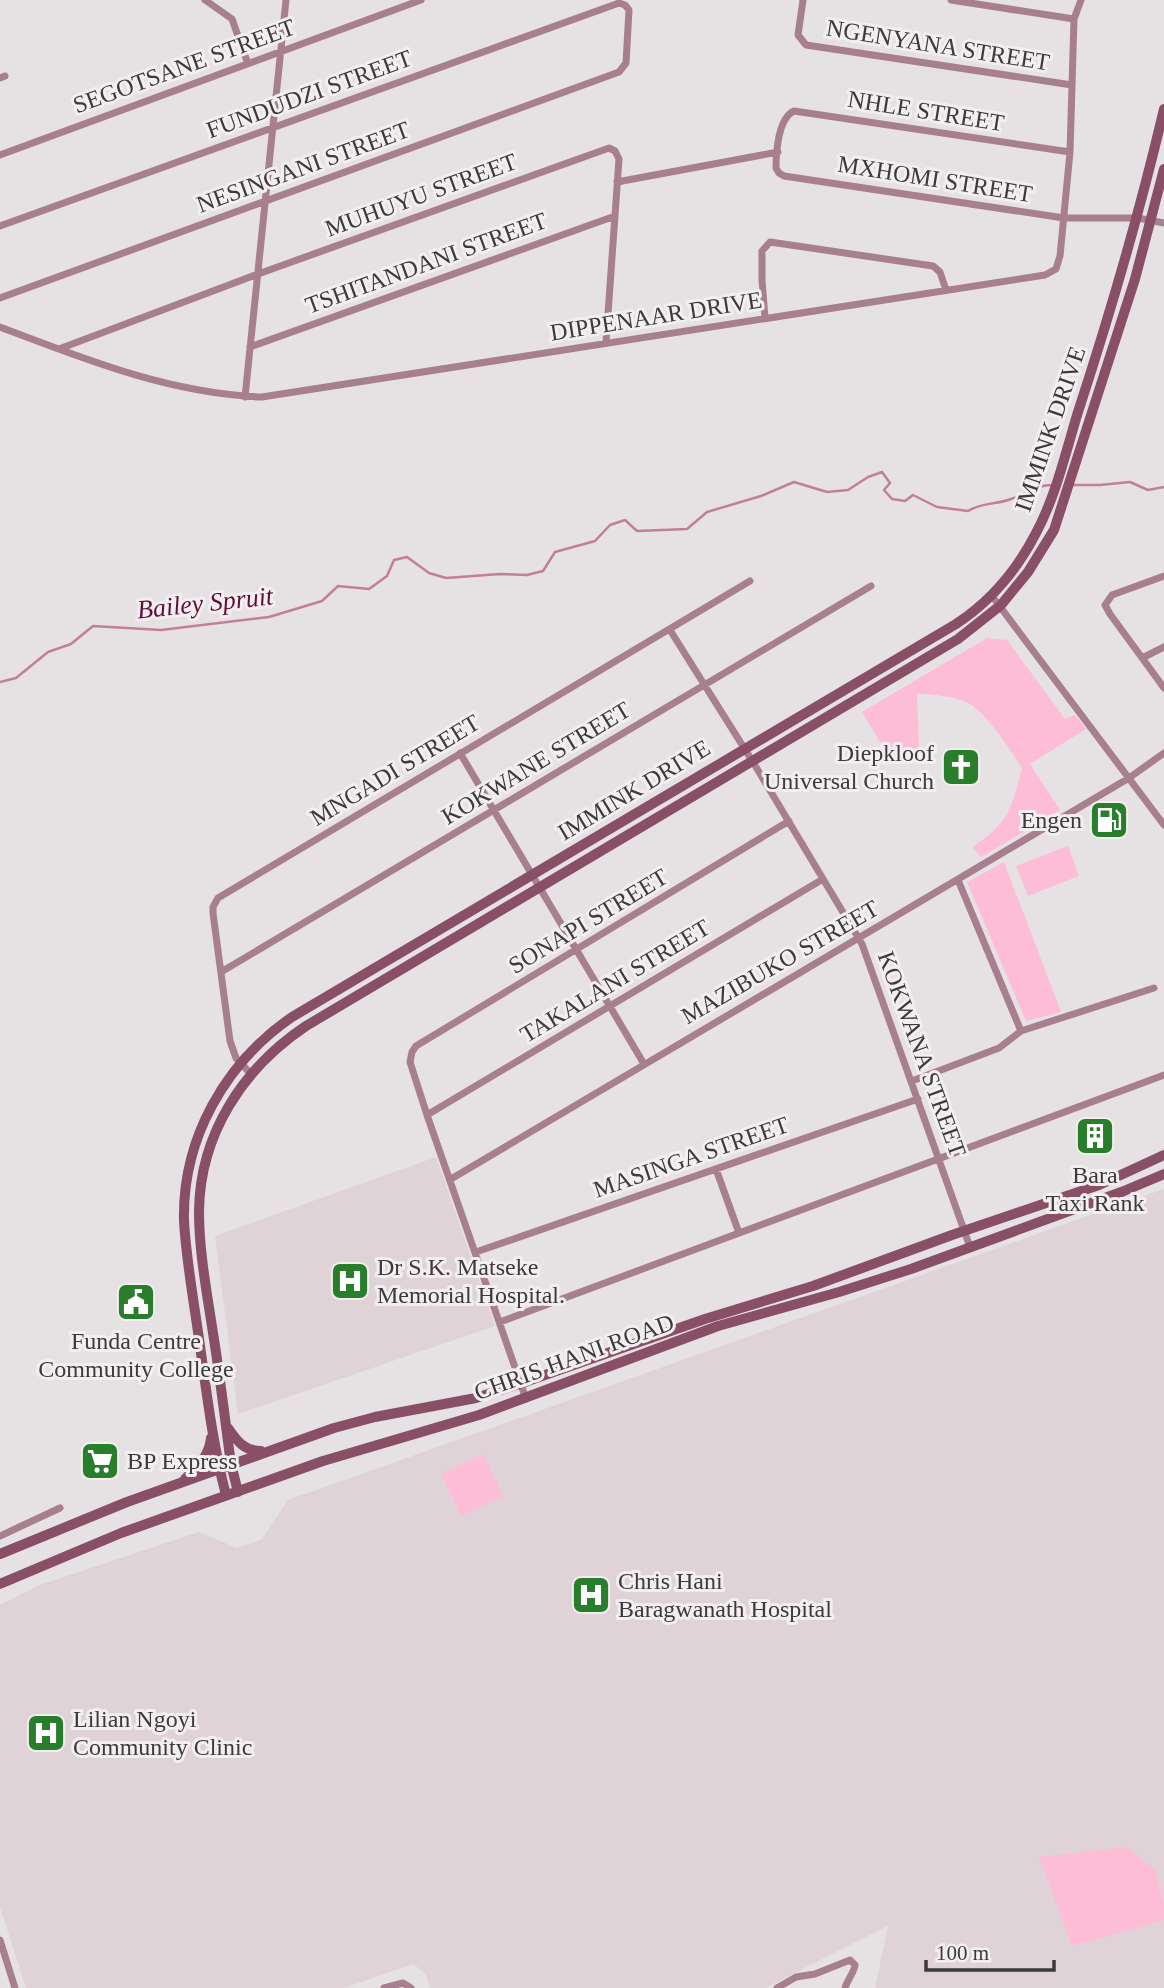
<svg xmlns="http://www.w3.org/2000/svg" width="1164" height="1988" viewBox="0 0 1164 1988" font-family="'Times New Roman',serif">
<rect width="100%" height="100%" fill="#e6e1e3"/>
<!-- built -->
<path fill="#e0d3d8" d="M436,1157L495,1326L238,1414L215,1236Z
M1164,1189V1988H875L888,1926L765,1988H430L426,1974L413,1964L344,1988H26L0,1907V1605L37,1586L199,1532L237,1548L262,1539L288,1500Z"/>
<!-- green -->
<path fill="#fdbdd6" d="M987,638L1007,640L1065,719L1075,715L1086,729L1030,764L1060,810L981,857L972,847C1009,824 1012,807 1022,768C1010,749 989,717 970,704C959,697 931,694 917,694L919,747L892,762L862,712Z
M1068,846L1079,876L1028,896L1016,866Z
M1004,862L1061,1012L1026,1021L967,882Z
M483,1454L503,1496L461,1516L441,1474Z
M1127,1847L1155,1870L1164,1904V1920L1072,1946L1039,1857Z"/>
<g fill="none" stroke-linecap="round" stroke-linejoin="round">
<!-- stream -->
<path stroke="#c27f9b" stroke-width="2.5" d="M1071,485H1100L1130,482L1148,490L1164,487
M0,682L16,678L48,652L71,644L93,626L161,630L269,617L322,601L338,586L369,589L387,576L394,560L407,557L429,573L446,578L500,574L527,575L543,571L555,552L595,541L610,525L625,520L637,531L687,529L707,512L761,496L794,482L827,492L848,490L868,477L882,472L890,483L884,490L892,499L905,501L913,495L937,507L968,511C982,502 996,505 1011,499C1028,493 1034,485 1054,485"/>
<!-- street -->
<path stroke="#a87f8f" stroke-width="7" d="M205,0L232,19L248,64
M803,0L798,35L806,45L1072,85
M951,0L1074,19
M0,78L5,76
M1070,152L794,111C778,118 776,153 776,168L779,173L784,176L1064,218H1138L1164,223
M0,155L421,0
M617,182L778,152
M0,226L619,3L625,5L629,10L626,63L619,72L0,298
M765,318L762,280V251L770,242L933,266L940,272L946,290
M0,327C84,359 171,394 262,397L1045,275L1056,269L1060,256L1070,152L1074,19L1081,0
M250,347L615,216
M59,349L258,274L609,148L615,151L619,159L606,342
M245,397L286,0
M1164,576L1112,595L1105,605L1110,614L1164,688
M992,596L1164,825
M670,630L756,767L862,944L970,1247
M1142,658L1164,647
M460,753L644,1064
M958,880L1021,1031
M221,972L871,586
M250,1073L236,1058L230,1041L213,913V907L218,898L750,581
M912,1081L999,1048L1021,1031L1154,988
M427,1115L823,879
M716,1169L739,1233
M451,1179L1129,778L1164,753
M476,1252L918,1099
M500,1322L1164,1075
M526,1399L427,1115L410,1062L412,1052L416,1046L789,821
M0,1536L60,1508
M0,1940L15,1988
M384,1988L403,1983L411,1988
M777,1988L796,1977L815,1974L850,1960L855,1965C854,1973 847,1980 845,1988"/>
<!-- secondary -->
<path stroke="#884f67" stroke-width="10" d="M228,1428C237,1441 244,1451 261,1451
M185,1479C198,1467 209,1456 211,1438
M238,1492L231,1464C225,1420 220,1376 213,1333C207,1293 199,1252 199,1211C200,1134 243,1068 306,1026L958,639L1001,605L1028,572L1054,530L1135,279L1164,169
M226,1495C212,1442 206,1387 198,1332C193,1296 186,1258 184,1221C182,1139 225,1063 292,1017L956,624C991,601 1017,570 1036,533C1056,496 1066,451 1078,412C1111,311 1140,211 1164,109
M0,1554L127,1502L334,1428L375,1417L476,1398L522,1383L705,1319L813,1286L952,1235L1099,1185L1164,1155
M0,1584L121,1533L323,1461L479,1415L718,1326L839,1292L911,1269L1124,1191L1164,1174"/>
</g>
<!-- icons -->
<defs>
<g id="church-square" transform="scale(2.0125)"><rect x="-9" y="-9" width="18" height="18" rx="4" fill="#297e2b" stroke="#f3eef0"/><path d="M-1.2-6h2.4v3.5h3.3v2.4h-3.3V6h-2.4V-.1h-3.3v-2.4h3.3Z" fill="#fff"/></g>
<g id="fuel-square" transform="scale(2.0125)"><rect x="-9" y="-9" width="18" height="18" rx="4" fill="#297e2b" stroke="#f3eef0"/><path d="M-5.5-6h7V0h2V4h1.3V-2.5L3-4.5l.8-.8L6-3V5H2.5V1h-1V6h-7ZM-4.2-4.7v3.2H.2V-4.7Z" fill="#fff"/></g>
<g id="building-square" transform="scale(2.0125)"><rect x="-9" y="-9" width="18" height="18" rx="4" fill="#297e2b" stroke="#f3eef0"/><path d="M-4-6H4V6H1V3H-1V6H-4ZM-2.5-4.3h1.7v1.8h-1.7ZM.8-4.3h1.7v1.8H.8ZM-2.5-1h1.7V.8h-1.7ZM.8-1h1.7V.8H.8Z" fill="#fff"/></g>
<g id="hospital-square" transform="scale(2.0125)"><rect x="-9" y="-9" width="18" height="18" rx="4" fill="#297e2b" stroke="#f3eef0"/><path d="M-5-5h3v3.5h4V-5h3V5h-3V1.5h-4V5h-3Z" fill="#fff"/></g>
<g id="civic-square" transform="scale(2.0125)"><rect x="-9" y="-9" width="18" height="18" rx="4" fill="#297e2b" stroke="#f3eef0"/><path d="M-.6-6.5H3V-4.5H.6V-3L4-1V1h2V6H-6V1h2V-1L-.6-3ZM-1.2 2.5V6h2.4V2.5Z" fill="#fff"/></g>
<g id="supermarket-square" transform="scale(2.0125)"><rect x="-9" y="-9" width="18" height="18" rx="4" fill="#297e2b" stroke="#f3eef0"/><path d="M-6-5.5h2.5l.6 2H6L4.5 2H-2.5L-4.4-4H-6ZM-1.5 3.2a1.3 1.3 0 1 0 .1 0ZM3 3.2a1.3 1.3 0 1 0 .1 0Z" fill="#fff"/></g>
</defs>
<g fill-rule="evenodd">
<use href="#church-square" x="961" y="767"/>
<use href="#fuel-square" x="1109" y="820"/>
<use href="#building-square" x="1095" y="1136"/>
<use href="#hospital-square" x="350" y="1281"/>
<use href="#civic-square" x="136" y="1302"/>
<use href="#supermarket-square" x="100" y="1461"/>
<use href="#hospital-square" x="591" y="1595"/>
<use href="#hospital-square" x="46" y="1733"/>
</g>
<g text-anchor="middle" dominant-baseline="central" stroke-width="6" stroke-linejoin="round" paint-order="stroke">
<!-- street labels -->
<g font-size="24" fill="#3c3a3a" stroke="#f3eef0">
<text transform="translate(938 45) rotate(9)">NGENYANA STREET</text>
<text transform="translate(184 66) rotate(-20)">SEGOTSANE STREET</text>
<text transform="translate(309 94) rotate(-20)">FUNDUDZI STREET</text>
<text transform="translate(926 111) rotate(9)">NHLE STREET</text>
<text transform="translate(303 167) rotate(-20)">NESINGANI STREET</text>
<text transform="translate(935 179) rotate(9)">MXHOMI STREET</text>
<text transform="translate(421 195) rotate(-20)">MUHUYU STREET</text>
<text transform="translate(426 263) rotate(-20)">TSHITANDANI STREET</text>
<text transform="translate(656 316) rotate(-9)">DIPPENAAR DRIVE</text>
<text transform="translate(1050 429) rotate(-71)">IMMINK DRIVE</text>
<text transform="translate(536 763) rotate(-31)">KOKWANE STREET</text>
<text transform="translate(395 770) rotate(-31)">MNGADI STREET</text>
<text transform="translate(634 790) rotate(-31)">IMMINK DRIVE</text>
<text transform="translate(588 921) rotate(-31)">SONAPI STREET</text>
<text transform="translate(780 962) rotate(-30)">MAZIBUKO STREET</text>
<text transform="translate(615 981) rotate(-31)">TAKALANI STREET</text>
<text transform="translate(922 1054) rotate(70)">KOKWANA STREET</text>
<text transform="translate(691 1157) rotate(-19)">MASINGA STREET</text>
<text transform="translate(574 1357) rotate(-20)">CHRIS HANI ROAD</text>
</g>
<!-- poi labels -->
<g font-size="24" fill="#3c3a3a" stroke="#f3eef0" text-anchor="start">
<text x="934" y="753" text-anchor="end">Diepkloof<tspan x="934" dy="28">Universal Church</tspan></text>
<text x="1082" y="820" text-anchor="end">Engen</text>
<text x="1095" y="1175" text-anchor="middle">Bara<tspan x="1095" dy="28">Taxi Rank</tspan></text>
<text x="377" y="1267">Dr S.K. Matseke<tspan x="377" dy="28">Memorial Hospital.</tspan></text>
<text x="136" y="1341" text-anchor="middle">Funda Centre<tspan x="136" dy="28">Community College</tspan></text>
<text x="127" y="1461">BP Express</text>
<text x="618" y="1581">Chris Hani<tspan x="618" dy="28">Baragwanath Hospital</tspan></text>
<text x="73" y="1719">Lilian Ngoyi<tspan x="73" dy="28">Community Clinic</tspan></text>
</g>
<!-- water labels -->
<g font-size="26" font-style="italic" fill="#600e3a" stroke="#f3eef0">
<text transform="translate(205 603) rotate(-6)">Bailey Spruit</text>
</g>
</g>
<!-- scale -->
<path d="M926 1960v10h128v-10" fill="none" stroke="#3c3a3a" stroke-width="3.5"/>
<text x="936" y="1960" font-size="21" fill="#3c3a3a" stroke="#f3eef0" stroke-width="5" paint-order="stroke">100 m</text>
</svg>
